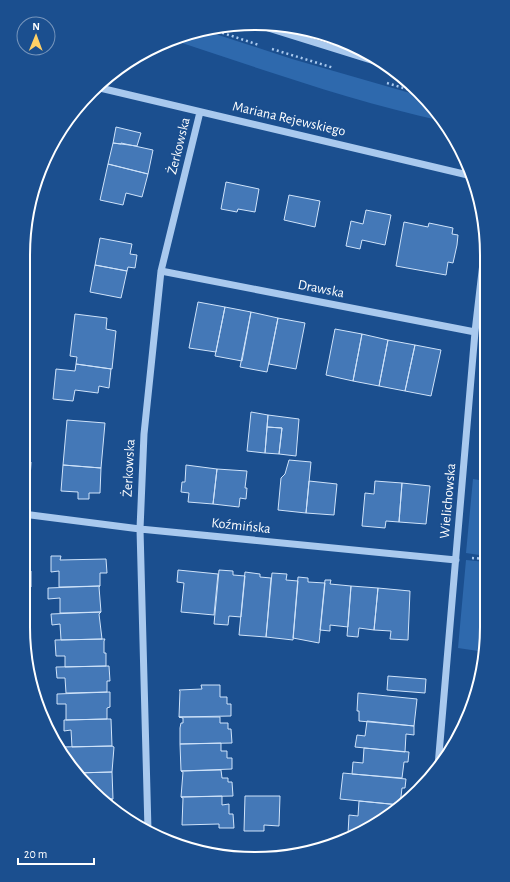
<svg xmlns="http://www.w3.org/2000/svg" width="510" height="882" viewBox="0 0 510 882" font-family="'Alegreya Sans',sans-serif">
<rect width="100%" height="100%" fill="#1b4f8f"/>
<!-- green -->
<path fill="#2e69ad" d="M203,30L292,59L424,97L442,121C352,101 264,70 176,41Z
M473,479L479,480L486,489V556L466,553Z
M466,560L486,562V642L485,652L458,648Z"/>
<!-- building -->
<path fill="#4478b7" stroke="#cfe3fa" d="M116,127L141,133L137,146L113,143Z
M113,143L121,144V143L153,150L148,174L108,164Z
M108,164L148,174L142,197L126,193L123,205L100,200Z
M226,182L259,189L255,212L238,209L237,212L221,209Z
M289,195L320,201L315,227L284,220Z
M366,210L391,215L385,245L362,240L360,249L346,246L351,221L363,224Z
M404,222L428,227L429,223L453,228L452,234L458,235L457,245L453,263L448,262L446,275L396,266Z
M100,238L132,244L130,254L137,255L135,268L128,267L127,271L95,265Z
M95,265L127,271L121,298L90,292Z
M198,302L225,307L216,352L189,348Z
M225,307L251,312L242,361L215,356Z
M251,312L278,318L267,372L240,367Z
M75,314L107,318L106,329L116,331L112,369L76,364L77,357L70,356Z
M278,318L305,323L296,369L269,364Z
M335,329L362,334L353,381L326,375Z
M362,334L388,340L379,386L353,381Z
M388,340L415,345L405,391L379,386Z
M415,345L441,350L431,396L405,391Z
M76,364L111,369L109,388L99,386L98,393L75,390L73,401L53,399L56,369L75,371Z
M251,412L268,415L265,453L247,451Z
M268,415L299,419L296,456L279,454L282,428L267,427Z
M67,420L105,423L101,468L63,465Z
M267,427L282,428L279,454L265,453Z
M289,460L311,462L306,513L278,510L281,478L285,474Z
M23,461L31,462L29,496H23Z
M63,465L101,468L100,493H89V499H78V492L61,491Z
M186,465L217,469L213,504L188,502L189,493L181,492L182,482H185Z
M217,469L247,471L245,488H247L246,499L240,498L239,507L213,504Z
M309,481L337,484L334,515L306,513Z
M375,481L402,483L399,522L386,521L385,528L362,526L365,493L374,494Z
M402,483L430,486L426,524L399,522Z
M51,556H61L60,560L106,559L107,573H100V586L59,587V571L51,572Z
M178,570L218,574L214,615L181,612L184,583L177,582Z
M219,570L233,571V575L245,576L241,617L229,616L228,625L214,624Z
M31,571V587L23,588V572Z
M245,572L260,574V577L271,578L266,637L239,635Z
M272,573L287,574L286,580L298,581L293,640L266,637Z
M298,577L308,578V582L325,583L319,643L293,638Z
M325,580H331L330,584L351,586L348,627L330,625V631L320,630Z
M100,586L99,587L101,612L60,613V598L48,599V588Z
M351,586L378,588L374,630L359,628L358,637L347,636Z
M378,588L410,591L408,640L390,639L391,631L374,630Z
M101,612L99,614L102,639L61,640L60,624L52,625L51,614Z
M105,639L104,641V653H106V666L65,667V656H56L55,640Z
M109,666L110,681H107V692L66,693L65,678H57L56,667Z
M388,676L426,679L425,693L387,690Z
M201,685H220V697H227V704H231V716L179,717L180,691L179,690L202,689Z
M110,692V707L107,708V719L66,720V704H57V694Z
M358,693L417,699L414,726L359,721V711H357Z
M179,717H220V723H228V729H231L232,743L180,744V728L181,723H183V718Z
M107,719H111L112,746L72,747L71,730L64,731V720Z
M367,721L414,726V735L406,734L405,752L355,747L357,735L365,736Z
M221,743V751H227V758H232V769L181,771L180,744Z
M112,746L114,747L112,772L76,773L71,768L60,747Z
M364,748L409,752L408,762H404L402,778L352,774L353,762L363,763Z
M221,770L222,778H228V782H232L233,796L181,797L183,772L181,771Z
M112,772L113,799H104L76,773Z
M343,773L406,779L405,788H402L400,805L340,799Z
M222,796V805L229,804V814H233L234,828H219V824L182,825L183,798L181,797Z
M245,796H280L279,826L264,825V831H244Z
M104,799H112L113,807Z
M359,801L400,805L396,811L352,835L348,834L349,815L358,816Z"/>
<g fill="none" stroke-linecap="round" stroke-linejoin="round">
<!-- path -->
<path stroke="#a9c9ee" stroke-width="2.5" stroke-dasharray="2 3" stroke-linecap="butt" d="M208,28L259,45
M272,49L334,68
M387,83L420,93
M472,558L486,559"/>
<!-- minor -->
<path stroke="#a9c9ee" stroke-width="7" d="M265,27L387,65
M100,88L472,176
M161,271L475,332
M23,514L140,529L456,560
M438,766L475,332L486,237
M148,830L140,529L144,434L161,271L200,112"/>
</g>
<g text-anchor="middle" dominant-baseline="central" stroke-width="3.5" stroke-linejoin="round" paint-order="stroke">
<!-- street labels -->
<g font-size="14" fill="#fff" stroke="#1b4f8f">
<text transform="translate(289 119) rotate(13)">Mariana Rejewskiego</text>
<text transform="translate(179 146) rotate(-76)">Żerkowska</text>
<text transform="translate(321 289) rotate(11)">Drawska</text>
<text transform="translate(129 468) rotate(-87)">Żerkowska</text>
<text transform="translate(448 501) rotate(-85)">Wielichowska</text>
<text transform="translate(241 526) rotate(6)">Koźmińska</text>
</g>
</g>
<!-- crop -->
<path d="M0 0H510V882H0ZM255 30H255A225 225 0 0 1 480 255V627A225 225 0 0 1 255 852H255A225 225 0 0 1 30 627V255A225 225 0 0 1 255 30Z" fill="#1b4f8f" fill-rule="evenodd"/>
<path fill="none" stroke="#fff" stroke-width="2" d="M255 30H255A225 225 0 0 1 480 255V627A225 225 0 0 1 255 852H255A225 225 0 0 1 30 627V255A225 225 0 0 1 255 30Z"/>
<!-- north arrow -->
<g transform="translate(36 36) rotate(1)"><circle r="19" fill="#1b4f8f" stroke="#7695bc"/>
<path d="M0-3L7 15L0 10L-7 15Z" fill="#ffd166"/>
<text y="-6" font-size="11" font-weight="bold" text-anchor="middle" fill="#ffffff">N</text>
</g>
<!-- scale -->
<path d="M18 858v6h76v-6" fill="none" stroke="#ffffff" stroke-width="2"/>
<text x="24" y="858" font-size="12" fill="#ffffff" stroke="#1b4f8f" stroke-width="3" paint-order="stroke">20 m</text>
</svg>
